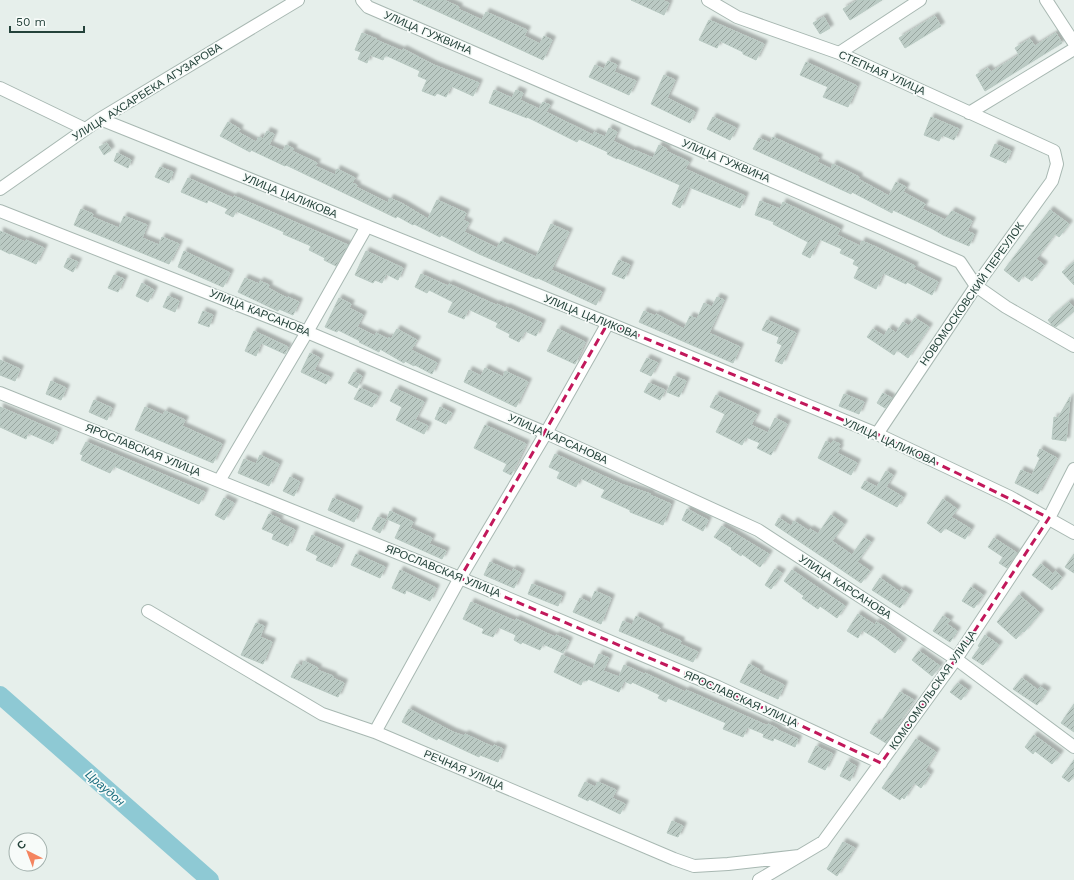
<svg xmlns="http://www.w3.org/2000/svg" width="1074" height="880" viewBox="0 0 1074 880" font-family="'Work Sans',sans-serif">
<defs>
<pattern id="building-hatch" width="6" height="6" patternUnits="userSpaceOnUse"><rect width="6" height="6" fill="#bbcac4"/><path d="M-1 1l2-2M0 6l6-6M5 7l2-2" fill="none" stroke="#98a6a0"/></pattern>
<filter id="shadow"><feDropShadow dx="3.5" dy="-3.5" stdDeviation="1" flood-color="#0004"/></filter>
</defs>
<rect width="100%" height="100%" fill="#e6efeb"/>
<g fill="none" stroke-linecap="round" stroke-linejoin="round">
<!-- river -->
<path stroke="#8ec9d4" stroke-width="18" d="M0,695L210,880"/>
</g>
<!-- building -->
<path fill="url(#building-hatch)" stroke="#b8c9c2" filter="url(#shadow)" d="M413,0H444L459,7L458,9L482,20L486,12L527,30L524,36L540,44L544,36L552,40L543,60Z
M631,0H662L669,3L664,15Z
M858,0H882L850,20L843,9Z
M935,16L941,26L905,48L899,38Z
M824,17L830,28L820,34L813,23Z
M709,20L764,44L756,60L743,54V52L720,41L717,48L699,40Z
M362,33L377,39L376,40L402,51L403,49L434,65L479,83L473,96L451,86L446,97L437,93L435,96L422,91L427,80L418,76L420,71L385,55L383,60L370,55L367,63L358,59L361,52L355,50Z
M1056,33L1062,43L985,91L976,75L988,68L991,72L1019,55L1015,48L1030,39L1035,46Z
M608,61L617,65L614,72L636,81L629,95L589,77L595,65L604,69Z
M806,62L857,86L848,107L823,97L828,87L800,75Z
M664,75L675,80L667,98L695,112L690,123L651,104Z
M494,90L512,98L516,90L523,93L520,100L539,109L543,102L550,105L546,112L593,135L594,132L605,137L609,128L617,132L613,141L633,151L634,150L653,158L659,145L667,149L666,151L689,162L685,169L745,196L740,208L689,187L680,208L672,204L680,185L641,168L617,158V159L607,154L608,152L579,139L577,142L527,117V118L489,103Z
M713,117L736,128L730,140L707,129Z
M931,117L959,129L954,140L942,135L939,141L924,135Z
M228,122L240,129L238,132L256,142L259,137L263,139L267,131L274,134L269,145L283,151L286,145L294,149L292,151L317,163L315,166L335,175L337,169L355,178L352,183L357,185L356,187L388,203L390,198L403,204L428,219L437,200L466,213L463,220L469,223L464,232L497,248L501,241L536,257L551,224L564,230L569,232L551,270L602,292L596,305L538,278L537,279L479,254L441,235L440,237L414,224L413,225L397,216L396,218L286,165L285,166L251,150L250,152L220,136Z
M773,137L819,158L817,162L831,169L833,164L859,177L858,179L889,196L896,182L906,187L903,192L925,204L922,209L945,220L952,211L972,221L967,231L974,234L969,246L943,235L931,228L893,210L892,213L852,192L851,194L753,149L759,138L770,143Z
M107,143L111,150L104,155L99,147Z
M995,144L1011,151L1006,163L990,156Z
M117,153L131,160L128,168L114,161Z
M160,167L173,172L169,183L155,177Z
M188,178L233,198L234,196L348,245L336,266L324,260L325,258L309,250L311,246L283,234L284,232L236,211L233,217L225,213L228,209L208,200L207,203L181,192Z
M760,201L780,209L783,202L840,229L837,235L860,246L862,241L876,247L915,266L913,269L938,282L932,295L907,282L906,284L883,273L876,289L854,278L859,267L853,264L855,260L840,253L842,249L819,239L810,258L802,254L808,242L773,224L774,222L755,215Z
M81,209L93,214L92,217L119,228L124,216L147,225L142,238L159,245L162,237L179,244L169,264L74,225Z
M1050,210L1069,224L1059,237L1055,234L1036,259L1044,265L1032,281L1023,275L1019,282L1004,270Z
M0,231L25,242L26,240L44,248L36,264L11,253L10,254L0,249Z
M184,251L230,273L223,287L178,267Z
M366,251L403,268L398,280L386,274L382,283L375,280L373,283L355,275Z
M68,258L78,262L73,272L64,267Z
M619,260L630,265L624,279L612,274Z
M1074,262V285L1062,272Z
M421,274L448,286L449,284L496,305L497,304L505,308L506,307L542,323L536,336L525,331L519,342L509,337L510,334L496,327L498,323L468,309L464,319L448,312L453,302L429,290L427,293L415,287Z
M114,275L124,279L118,292L108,288Z
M245,278L259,284L260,281L269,285L268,288L287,298L288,297L299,302L293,315L279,309L278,311L238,292Z
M142,283L154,290L148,302L136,296Z
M168,296L179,301L175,312L163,307Z
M717,297L724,300L709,333L740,347L733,363L639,322L644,311L655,316L656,314L684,329L690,316L697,319L704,303L712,307Z
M339,298L351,304L349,308L363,315L357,327L375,336L376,333L388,339L389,337L391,339L397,329L417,340L411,350L437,363L432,374L415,365L414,366L405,361L404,363L380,349L379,352L359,342L360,341L338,330L337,332L325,327Z
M1069,302L1074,308V311L1056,327L1052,325L1048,320Z
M203,311L213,315L209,327L198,323Z
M915,318L929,327L908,358L897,350L894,355L867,337L873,329L884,336L889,328L896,333L903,322L909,326Z
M767,320L796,333L782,364L775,361L782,345L777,343L779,337L762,330Z
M558,329L585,342L575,364L547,351Z
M254,331L288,347L285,354L261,343L256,356L245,351Z
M310,353L320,358L314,370L330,377L326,384L301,372Z
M647,358L658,363L651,376L640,371Z
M0,360L20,369L15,381L0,375Z
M485,368L503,377L505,371L528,382L516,407L464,382L469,370L481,376Z
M354,372L362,376L357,388L348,383Z
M674,376L686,381L679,397L667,392Z
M51,381L66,388L61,400L46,394Z
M649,383L665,390L660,400L644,392Z
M360,388L378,396L372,407L354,399Z
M396,389L424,402L415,420L428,426L424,434L396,420L402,407L390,401Z
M883,393L892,398L885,408L877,403Z
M844,394L864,402L859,414L839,406Z
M716,395L757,414L751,425L768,433L775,418L787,424L771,455L757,448L760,443L746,437L742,445L716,432L725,414L710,407Z
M1070,397L1066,441L1052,439L1054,417L1058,418Z
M94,400L112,408L107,420L89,412Z
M0,407L58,432L53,444L28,433L26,439L0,427Z
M145,407L163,415L165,411L185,420L182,426L222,444L213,463L135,430Z
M440,407L452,413L446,424L435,419Z
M485,425L526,444L511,475L503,471L507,464L474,448Z
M826,441L831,444L833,441L840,444L838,447L840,448L837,453L857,463L851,475L818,458Z
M86,442L205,492L199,504L114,466L110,473L81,460L83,455L80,454Z
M1040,449L1057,458L1038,494L1015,483L1021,470L1032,475L1040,458L1037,456Z
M555,454L621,484L651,494L650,495L671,504L663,525L630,512V510L601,497L605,490L580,478L576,487L557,478L560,472L549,467Z
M260,455L279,464L269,486L238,473L244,459L256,464Z
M886,471L893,475L886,487L903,497L897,507L861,488L865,481L877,487Z
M290,477L300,482L294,496L283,491Z
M224,498L234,503L224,520L215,515Z
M333,498L359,510L354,522L328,510Z
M943,499L957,509L951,517L971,529L965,539L945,528L941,533L927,523Z
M687,509L708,520L703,531L682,520Z
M390,511L413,522L410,528L432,538L429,544L446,551L442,559L395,538L401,525L387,519Z
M269,514L280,519L278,522L295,530L288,546L272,539L274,534L262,529Z
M831,515L844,524L832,541L852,555L864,538L871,542L857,562L870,571L861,583L775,525L779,518L791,526L794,521L809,531L810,529L818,534Z
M378,517L386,520L380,533L372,529Z
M722,526L769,554L760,567L742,554L741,556L731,549L732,548L714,537Z
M312,535L341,548L332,567L316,560L318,556L306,550Z
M994,538L1017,553L1007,568L999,563L1003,557L988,547Z
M356,554L385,567L380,578L351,565Z
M1074,554V573L1065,567Z
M490,562L512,572L513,569L521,573L514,588L484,575Z
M1041,564L1053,574L1055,571L1062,577L1052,590L1032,575Z
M775,569L782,573L771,589L765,585Z
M400,570L436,588L430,601L406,590L405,594L392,588Z
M792,570L845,606L837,618L820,606L818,609L802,598L804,596L784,581Z
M880,578L900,592L901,589L909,594L900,608L872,590Z
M532,584L562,596L558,606L528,594Z
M971,587L983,595L974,608L962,601Z
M595,591L611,598L601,624L573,612L580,598L590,603Z
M1019,595L1040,613L1024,632L1023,631L1016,639L997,622Z
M471,602L515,621L516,619L555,637L556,635L569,641L563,653L543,644L540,650L522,642L521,644L514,640L516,635L498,627L493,637L482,633L484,629L463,619Z
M858,614L875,625L876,622L883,626L903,642L895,653L875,638L862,630L858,638L847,631Z
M636,616L660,628L658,631L681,641L680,644L698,652L693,662L619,631L623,621L632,625Z
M943,616L950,620L947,624L957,631L950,642L933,631Z
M256,623L264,626L260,637L272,642L263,664L241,655Z
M985,635L999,645L983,665L972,658L980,647L978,646Z
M919,651L940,666L932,676L912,660Z
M599,654L609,658L603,671L619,677L624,665L644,674L645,673L685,692L686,690L768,726V724L778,729V730L798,739L795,747L774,738L773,741L763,737L764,734L747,727L743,737L723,729L726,723L668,698L666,702L658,698L660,695L632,682L631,684L624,681L619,692L588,679L587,681L583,680L581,685L554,672L562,655L593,669Z
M304,661L318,668L317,670L333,676V678L344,683L338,697L291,677L297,664L302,666Z
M749,664L760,670L759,673L784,685L778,699L740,682Z
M1022,678L1038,690L1040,687L1047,691L1037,705L1013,689Z
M958,683L968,690L961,700L950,692Z
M900,692L914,700L886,743L870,733L876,723L879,725Z
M1074,704V732L1061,723Z
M409,709L453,732L464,736L465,734L493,747L494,745L503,749L498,762L480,755L479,757L438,738L437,740L402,722Z
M1034,735L1060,754L1052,764L1035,751L1033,754L1025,747Z
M916,739L936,752L925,770L930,774L921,788L914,783L904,799L902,797L900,800L882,788Z
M816,746L833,754L825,770L808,762Z
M1074,760V776L1069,782L1062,777Z
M847,761L856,766L850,781L840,776Z
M585,782L595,787L598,782L616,790L612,798L625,804L620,814L589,799L588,801L578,796Z
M672,821L683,826L678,837L667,833Z
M843,842L855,848L837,876L827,869Z"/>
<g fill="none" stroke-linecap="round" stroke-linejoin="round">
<!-- minor casing -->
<g stroke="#a8b8b2" stroke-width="14">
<path id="minor" d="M362,0L368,7L960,262L976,286L1006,307L1074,346
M708,0L737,17L839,53L1054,151L1057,164L1052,181L976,286L877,434
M1046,0L1074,43
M839,53L920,0
M0,88L85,129
M969,113L1074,49
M100,119L608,323L877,434L1010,497L1074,533
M0,189L100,119L298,0
M0,211L307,332L546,433L758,530L956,659L1074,747
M0,393L460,578L718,687L881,763
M219,481L307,332L367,226
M148,611L322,714L375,732L674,859L694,866L728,864L799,856
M375,732L460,578L546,433L608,323
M759,880L823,842L956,659L1049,518L1074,469"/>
</g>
<!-- minor -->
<use href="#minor" stroke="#fff" stroke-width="12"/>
</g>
<!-- marked area -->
<path fill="none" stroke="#c2185b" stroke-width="3" stroke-dasharray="8 5" stroke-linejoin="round" d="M608,323L877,434L1049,518L956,659L881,763L718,687L460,578Z"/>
<g text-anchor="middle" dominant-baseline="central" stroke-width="3.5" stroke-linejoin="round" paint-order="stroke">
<!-- street labels -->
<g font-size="11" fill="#24423a" stroke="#f7fbf9">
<text transform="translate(428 33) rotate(23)">УЛИЦА ГУЖВИНА</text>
<text transform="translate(882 73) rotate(24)">СТЕПНАЯ УЛИЦА</text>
<text transform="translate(147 92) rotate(-32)">УЛИЦА АХСАРБЕКА АГУЗАРОВА</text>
<text transform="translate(726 161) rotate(23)">УЛИЦА ГУЖВИНА</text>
<text transform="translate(290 196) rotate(22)">УЛИЦА ЦАЛИКОВА</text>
<text transform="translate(972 294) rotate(-55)">НОВОМОСКОВСКИЙ ПЕРЕУЛОК</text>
<text transform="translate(260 313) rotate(22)">УЛИЦА КАРСАНОВА</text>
<text transform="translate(591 317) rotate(22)">УЛИЦА ЦАЛИКОВА</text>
<text transform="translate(558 439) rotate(24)">УЛИЦА КАРСАНОВА</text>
<text transform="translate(890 442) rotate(24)">УЛИЦА ЦАЛИКОВА</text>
<text transform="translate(143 450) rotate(22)">ЯРОСЛАВСКАЯ УЛИЦА</text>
<text transform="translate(443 571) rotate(22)">ЯРОСЛАВСКАЯ УЛИЦА</text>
<text transform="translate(845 587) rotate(33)">УЛИЦА КАРСАНОВА</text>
<text transform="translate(933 690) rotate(-55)">КОМСОМОЛЬСКАЯ УЛИЦА</text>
<text transform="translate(741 699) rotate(24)">ЯРОСЛАВСКАЯ УЛИЦА</text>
<text transform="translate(464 770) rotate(23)">РЕЧНАЯ УЛИЦА</text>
</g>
<!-- water labels -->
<g font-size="12" font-style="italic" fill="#1c6f80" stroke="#f7fbf9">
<text transform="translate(105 788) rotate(41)">Цраудон</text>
</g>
</g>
<!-- north arrow -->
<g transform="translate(28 852) rotate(318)"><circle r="19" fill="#f7fbf9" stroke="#a3b1ad"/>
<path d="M0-3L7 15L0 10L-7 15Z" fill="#f4845f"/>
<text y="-6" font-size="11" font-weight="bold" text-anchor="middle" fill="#24423a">С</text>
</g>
<!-- scale -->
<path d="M10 26v6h74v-6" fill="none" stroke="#24423a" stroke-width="2"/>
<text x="16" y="26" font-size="12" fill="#24423a" stroke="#f7fbf9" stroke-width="3" paint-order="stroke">50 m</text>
</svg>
